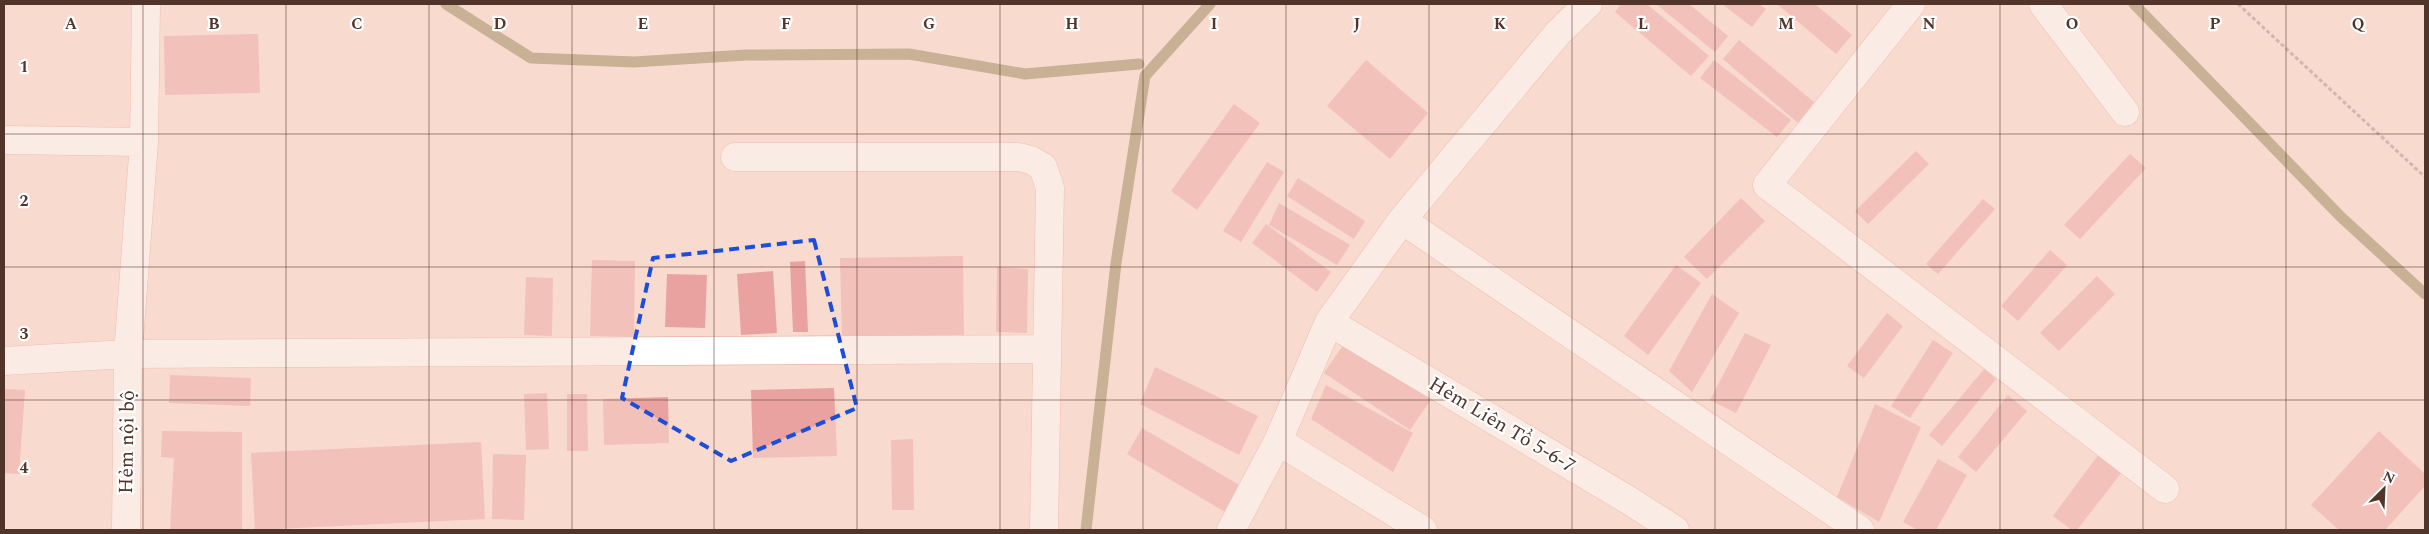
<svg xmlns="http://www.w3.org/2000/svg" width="2429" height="534" viewBox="0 0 2429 534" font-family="Spectral,serif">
<rect width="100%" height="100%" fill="#f8dacf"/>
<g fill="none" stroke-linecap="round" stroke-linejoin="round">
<!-- stream -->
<path stroke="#8e7f4e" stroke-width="11" d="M446,4L531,58L634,62L746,55L909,54L1025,74L1139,64
M2134,4L2341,217L2425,294
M1086,530L1116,263L1145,76L1210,4"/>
</g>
<!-- building -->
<path fill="#eaa2a0" d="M1621,4H1647L1709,56L1691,76L1615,12Z
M1656,4H1689L1728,36L1715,52Z
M1722,4H1759L1766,9L1752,27Z
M1777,4H1815L1852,35L1836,54Z
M258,34L260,93L165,95L164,36Z
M1739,40L1814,102L1798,123L1723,59Z
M1366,60L1428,113L1390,159L1327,106Z
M1714,60L1791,120L1777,137L1700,78Z
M1234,104L1260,123L1197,210L1171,191Z
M1916,151L1929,164L1868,224L1855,211Z
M2130,154L2146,168L2080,239L2064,225Z
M1267,162L1284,172L1241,242L1223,231Z
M1298,178L1365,221L1354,239L1287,196Z
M1741,198L1765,221L1707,279L1684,257Z
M1983,199L1995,209L1938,274L1926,264Z
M1279,203L1350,245L1337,265L1269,225Z
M1266,224L1331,272L1317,292L1252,243Z
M2050,250L2067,265L2018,321L2001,306Z
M963,256L964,339L842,341L840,258Z
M592,260L635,261L634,337L590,336Z
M805,261L808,332H793L790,262Z
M1676,265L1701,283L1648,355L1624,336Z
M997,267L1028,269L1027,333L996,332Z
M773,271L777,333L741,335L737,274Z
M667,274L707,275L705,328L665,327Z
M2097,276L2115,294L2059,351L2040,333Z
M526,277L553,278L552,336L524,335Z
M1712,294L1739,313L1692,392L1669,371Z
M1887,313L1903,326L1864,378L1847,366Z
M1745,333L1771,345L1736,413L1710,400Z
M1933,340L1953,353L1910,418L1891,406Z
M1346,341L1432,398L1410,430L1324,373Z
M1155,367L1258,416L1239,455L1140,404Z
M1984,369L1996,379L1942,446L1929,435Z
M170,375L251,378L250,406L169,403Z
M1326,385L1413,433L1393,472L1311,419Z
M834,388L837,456L753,458L751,390Z
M4,389L25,390L19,474L4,473Z
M547,393L549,449L526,450L524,394Z
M567,394H587L588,451H567Z
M2008,395L2027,411L1976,472L1958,457Z
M668,397L669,443L604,445L603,399Z
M1875,404L1921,427L1879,522L1837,497Z
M1142,428L1241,486L1225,512L1127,454Z
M162,431L242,432V530H170L174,458L161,457Z
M2379,431L2425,474V486L2385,530H2339L2311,505Z
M913,439L914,510H892L891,440Z
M481,442L485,519L255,530L251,453Z
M493,454L526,455L524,520L492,519Z
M2099,454L2122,472L2077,530H2072L2053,516Z
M1938,459L1967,475L1936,530H1918L1903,522Z"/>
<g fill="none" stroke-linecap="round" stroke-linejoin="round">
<!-- minor casing -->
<g stroke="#e29d83" stroke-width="29">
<path id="minor" d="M1911,4L1767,185L2165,489
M2043,4L2125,112
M4,140L144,142
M735,157H1019L1031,160L1043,167L1050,188L1044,530
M1402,220L1860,530
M1329,322L1630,501L1675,530
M4,361L128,354L1045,349
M1278,441L1423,530
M126,530L128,354L144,142L146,4
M1231,530L1278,441L1329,322L1402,220L1558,33L1588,4"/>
</g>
<!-- path -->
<path stroke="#a88b80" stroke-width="3" stroke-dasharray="4 2.5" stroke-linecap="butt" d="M2238,4L2425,177"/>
<!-- minor -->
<use href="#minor" stroke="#fff" stroke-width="28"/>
</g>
<!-- marked area -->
<path d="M0 0H2429V534H0ZM814,240L857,408L731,461L622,398L653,258Z" fill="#f8dacf" fill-opacity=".55" fill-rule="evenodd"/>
<path fill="none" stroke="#1d4ed8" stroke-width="4" stroke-dasharray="10 6" stroke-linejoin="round" d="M814,240L857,408L731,461L622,398L653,258Z"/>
<!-- grid -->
<path fill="none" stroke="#51352a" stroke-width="1" stroke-opacity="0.55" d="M143,4V530M286,4V530M429,4V530M572,4V530M714,4V530M857,4V530M1000,4V530M1143,4V530M1286,4V530M1429,4V530M1572,4V530M1715,4V530M1857,4V530M2000,4V530M2143,4V530M2286,4V530M4,134H2425M4,267H2425M4,400H2425"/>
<g text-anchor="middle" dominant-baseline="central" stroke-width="4.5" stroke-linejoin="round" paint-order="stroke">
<!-- street labels -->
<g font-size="20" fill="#51352a" stroke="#fff">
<text transform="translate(1502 425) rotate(31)">Hẻm Liên Tổ 5-6-7</text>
<text transform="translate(127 442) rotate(-89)">Hẻm nội bộ</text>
</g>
</g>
<g font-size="16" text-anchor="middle" font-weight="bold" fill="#51352a" stroke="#fff" stroke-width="4.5" stroke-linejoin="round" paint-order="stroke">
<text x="71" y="29">A</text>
<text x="214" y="29">B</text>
<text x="357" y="29">C</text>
<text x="500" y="29">D</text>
<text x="643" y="29">E</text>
<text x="786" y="29">F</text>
<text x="929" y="29">G</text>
<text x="1072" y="29">H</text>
<text x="1214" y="29">I</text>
<text x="1357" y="29">J</text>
<text x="1500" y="29">K</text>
<text x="1643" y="29">L</text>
<text x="1786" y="29">M</text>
<text x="1929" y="29">N</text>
<text x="2072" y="29">O</text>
<text x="2215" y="29">P</text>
<text x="2358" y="29">Q</text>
<text x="24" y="72">1</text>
<text x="24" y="206">2</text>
<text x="24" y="339">3</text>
<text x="24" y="473">4</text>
</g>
<!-- border -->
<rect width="2429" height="534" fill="none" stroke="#51352a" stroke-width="10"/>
<!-- north arrow -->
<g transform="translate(2384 489) rotate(24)" stroke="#ffffff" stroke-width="4" paint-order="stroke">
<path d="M0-4L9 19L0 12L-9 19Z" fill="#51352a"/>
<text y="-8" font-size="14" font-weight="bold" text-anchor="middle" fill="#51352a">N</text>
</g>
</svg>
